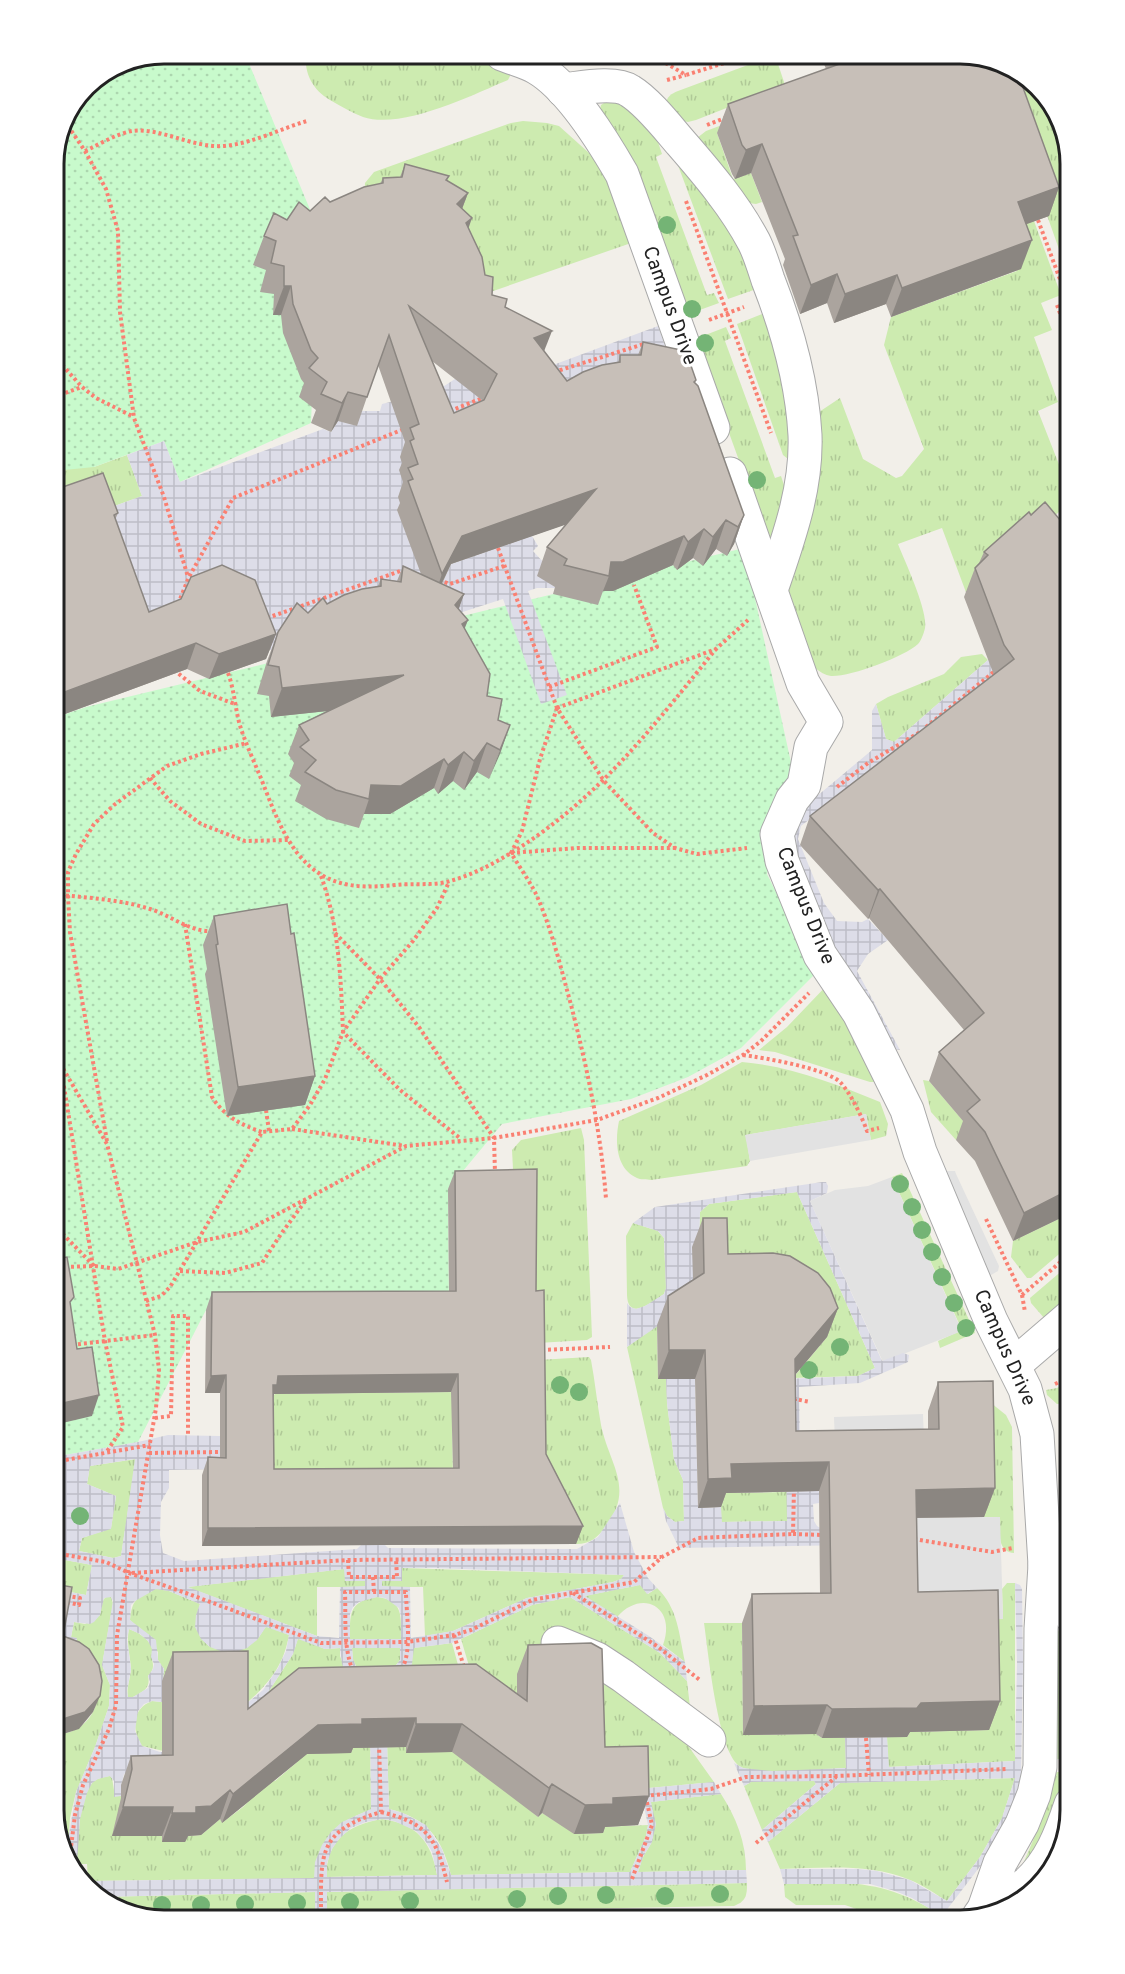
<svg xmlns="http://www.w3.org/2000/svg" width="1125" height="1974" viewBox="0 0 1125 1974" font-family="Overpass,sans-serif">
<style>
.grass{fill:url(#grass-tufts)}
.park{fill:url(#park-dots)}
.parking{fill:#e2e2e2}
.plaza{fill:url(#plaza-grid);fill-rule:evenodd}
.lines{fill:none;stroke-linecap:round;stroke-linejoin:round}
.minor-casing{stroke:#a9a9a9;stroke-width:35}
.path{stroke:#fa8072;stroke-width:4;stroke-dasharray:3 3;stroke-linecap:butt}
.minor{stroke:#fff;stroke-width:33}
.tree{fill:#74b475}
.wall{fill:#aba49e;fill-rule:evenodd}
.shaded-wall{fill:#8b8681}
.building{fill:#c7bfb8;stroke:#8b8681;stroke-width:1.5;fill-rule:evenodd}
.labels{text-anchor:middle;dominant-baseline:central;stroke-width:6;stroke-linejoin:round;paint-order:stroke}
.street-label{font-size:20px;fill:#222;stroke:#fff}
.rim{fill:none;stroke:#222;stroke-width:3}
</style>
<defs>
<pattern id="grass-tufts" width="24" height="20" patternUnits="userSpaceOnUse" patternTransform="scale(1.5)"><rect width="24" height="20" fill="#cdebb0"/><path d="M3 7l-1-3M5 7V3M7 7l1-3M15 17l-1-3M17 17v-4M19 17l1-3" fill="none" stroke="#b0c997"/></pattern>
<pattern id="park-dots" width="8" height="8" patternUnits="userSpaceOnUse" patternTransform="scale(1.5)"><rect width="8" height="8" fill="#c8facc"/><path d="M2 2h.1M6 6h.1" fill="none" stroke="#acd6af" stroke-width="1.8" stroke-linecap="round"/></pattern>
<pattern id="plaza-grid" width="8" height="8" patternUnits="userSpaceOnUse" patternTransform="scale(1.5)"><rect width="8" height="8" fill="#dddde8"/><path d="M0 4h8M4 0v8" fill="none" stroke="#bdbdc7"/></pattern>
</defs>
<rect width="100%" height="100%" fill="#f2efe9"/>
<g class="grass">
<path d="M306 54H465L491 62 509 71 510 76 508 80C472 95 402 130 363 117 352 113 341 106 330 100 313 90 304 74 306 54Z"/>
<path d="M674 54H727C707 62 693 67 674 54Z"/>
<path d="M775 55 785 85 696 120 688 122 674 119 666 104C667 96 671 94 678 91Z"/>
<polygon points="993,63 1022,73 1060,116 1071,164 1071,283"/>
<polygon points="607,101 623,104 654,130 662,154 656,157 707,295 714,293 719,303 686,315 599,114 601,105"/>
<polygon points="762,110 717,133 733,179 751,173 762,202 756,204 749,203 697,138 706,131"/>
<polygon points="523,121 547,123 559,126 588,152 601,167 634,242 473,298 364,196 365,183 374,172 511,123"/>
<polygon points="676,160 716,201 762,287 728,299"/>
<path d="M1034 221 1061 295 1041 303 1052 330 1034 337 1058 402 1038 411 1071 495V501L967 595 942 528 898 544C905 562 928 610 925 628 924 633 921 641 918 644 904 657 850 677 831 676 825 675 820 672 815 668L786 593 813 416 840 398 863 459 896 478 902 476 924 449 884 345 891 317 1017 271 1008 231Z"/>
<polygon points="770,311 793,403 788,459 783,455 737,324"/>
<polygon points="726,327 731,338 725,341 775,478 781,476 789,500 774,557 695,339"/>
<polygon points="127,455 142,496 98,512 54,512 54,456 94,467"/>
<polygon points="982,654 988,660 894,742 886,739 876,704 888,697 944,674 961,657"/>
<polygon points="830,982 876,1082 870,1082 775,1052 759,1050 787,1027"/>
<path d="M742 1062C790 1066 836 1084 880 1102L888 1124 886 1136 871 1140 866 1114 746 1135 750 1161 747 1166 651 1180C647 1179 640 1180 637 1178 615 1168 615 1140 619 1121L701 1085Z"/>
<polygon points="923,1080 929,1081 970,1129 956,1140 931,1112"/>
<polygon points="581,1128 584,1140 592,1337 587,1340 538,1343 514,1188 512,1150 521,1140"/>
<polygon points="902,1173 975,1333 940,1348 938,1341 962,1330 892,1177"/>
<polygon points="797,1192 875,1368 858,1376 793,1378 827,1337 699,1247 700,1212 709,1204"/>
<polygon points="1071,1213 1071,1244 1031,1278 1027,1278 1011,1257 1013,1241"/>
<path d="M633 1223 658 1231 664 1238 666 1288 664 1294C652 1302 628 1322 627 1295L626 1236Z"/>
<polygon points="1071,1263 1071,1296 1045,1319 1031,1303 1030,1298"/>
<polygon points="657,1325 658,1379 666,1379 667,1403 674,1459 683,1480 684,1521 675,1522 667,1516 663,1508 627,1347"/>
<path d="M589 1357 591 1360C595 1381 597 1403 601 1425 609 1464 635 1488 606 1526 598 1537 591 1544 576 1544L546 1486 538 1360Z"/>
<polygon points="1071,1380 1071,1403 1057,1404 1047,1395 1046,1390 1057,1388"/>
<polygon points="457,1392 452,1402 453,1486 272,1487 271,1398 275,1394"/>
<path d="M986 1399 1006 1415 1012 1427 1014 1553C996 1551 1000 1531 1000 1517H984L982 1410Z"/>
<polygon points="136,1459 121,1556 113,1558 79,1551 82,1538 111,1528 116,1496 87,1484 90,1466"/>
<polygon points="721,1484 732,1493 787,1492 787,1521 721,1522"/>
<polygon points="54,1558 92,1565 86,1595 54,1589"/>
<polygon points="402,1568 624,1575 621,1579 613,1582 527,1598 453,1631 425,1636 423,1587 382,1587 382,1581 402,1581"/>
<polygon points="344,1569 365,1581 365,1587 317,1587 317,1636 187,1587"/>
<polygon points="1007,1583 1015,1583 1015,1761 888,1767 887,1737 907,1737 910,1732 989,1730 988,1619 1003,1619 1002,1589"/>
<path d="M640 1585 648 1594 657 1588C678 1608 679 1634 685 1662L663 1645C677 1607 642 1588 617 1617L584 1596Z"/>
<path d="M156 1589 169 1591 200 1604C193 1622 195 1634 210 1647L257 1640 266 1626 289 1635C282 1675 258 1694 228 1719L162 1681 164 1669 158 1660V1652L130 1620C132 1599 137 1597 156 1589Z"/>
<path d="M107 1596 111 1597 113 1604 102 1665 110 1685 109 1706 95 1747 76 1792 70 1818 67 1860 54 1810V1735C74 1734 90 1724 96 1704L73 1659 77 1638 71 1637 74 1622 85 1624 100 1615 103 1600Z"/>
<path d="M377 1597C404 1600 401 1617 401 1639H350C350 1615 348 1601 377 1597Z"/>
<polygon points="570,1597 660,1653 687,1681 690,1707 674,1726 714,1782 638,1789 469,1666 461,1639 532,1605"/>
<path d="M704 1623H742L743 1735 816 1734 822 1738H845L846 1768C821 1769 762 1777 741 1767 718 1756 708 1650 704 1623Z"/>
<polygon points="1061,1628 1065,1629 1066,1757 1054,1760 1056,1634"/>
<path d="M129 1629C138 1633 148 1637 152 1648 154 1654 151 1651 152 1658 153 1666 155 1668 148 1676 151 1688 143 1692 133 1697H128C126 1687 131 1678 131 1668 130 1654 126 1643 129 1629Z"/>
<polygon points="298,1638 325,1649 340,1648 340,1656 347,1675 267,1694 293,1654"/>
<polygon points="452,1643 460,1672 392,1687 413,1648"/>
<polygon points="352,1648 400,1648 400,1660 390,1673 357,1669 353,1659"/>
<path d="M152 1701 162 1702V1743L168 1752 142 1746C132 1730 131 1709 152 1701Z"/>
<path d="M386 1707 452 1746 538 1817 542 1813 576 1834 602 1833V1827L648 1825 646 1836 630 1872 451 1875C442 1838 427 1818 389 1809Z"/>
<path d="M370 1711 371 1810C326 1825 329 1837 315 1878L88 1881 87 1864H77C77 1845 79 1797 92 1783 96 1778 104 1777 110 1776L112 1778 115 1796H121L122 1814 113 1836H162V1842L185 1836 201 1835 220 1819 223 1822 243 1807 271 1778 275 1781 296 1763 307 1749 352 1747Z"/>
<polygon points="1064,1771 1059,1800 1040,1847 1023,1864 1043,1817 1052,1773"/>
<path d="M1015 1778 1002 1818 980 1857 947 1901C935 1894 923 1885 910 1880 870 1863 823 1868 780 1869L768 1842 840 1783Z"/>
<polygon points="814,1781 816,1784 762,1830 744,1786 751,1782"/>
<path d="M721 1794C736 1817 746 1842 746 1870L638 1872 643 1857 652 1842 651 1802Z"/>
<path d="M382 1819C417 1824 431 1841 437 1875L326 1877C327 1840 347 1825 382 1819Z"/>
<path d="M747 1883C747 1896 746 1901 734 1906L327 1913V1892Z"/>
<path d="M841 1883C880 1884 910 1895 942 1916L939 1920H888L845 1905H796L785 1897 784 1884Z"/>
<polygon points="315,1892 315,1913 146,1916 103,1902 99,1897"/>
</g>
<g class="park">
<polygon points="164,54 245,54 319,231 311,423 180,482 164,441 94,467 54,471 54,157 86,86 122,62"/>
<polygon points="744,548 792,767 767,874 816,973 741,1048 688,1077 631,1099 502,1124 448,1189 449,1309 206,1310 138,1442 54,1457 54,718 86,707"/>
</g>
<g class="parking">
<polygon points="866,1114 871,1140 750,1161 745,1135"/>
<polygon points="942,1171 955,1171 956,1174 999,1266 998,1271 991,1275 989,1279"/>
<polygon points="892,1177 962,1331 883,1362 810,1201 835,1190 868,1186"/>
<polygon points="923,1414 924,1443 835,1445 834,1417"/>
<polygon points="1000,1517 1003,1619 908,1621 905,1518"/>
</g>
<g class="plaza">
<polygon points="658,326 666,349 581,381 510,387 553,365"/>
<polygon points="491,376 448,532 423,589 274,652 263,645 149,649 98,512 142,496 127,455 164,441 180,482 323,429 331,432 338,421 362,411 380,411 382,404 438,390 455,379"/>
<polygon points="532,536 538,546 533,551 546,565 557,588 537,588 528,591 567,695 541,704 503,599 447,617 437,594 451,564"/>
<polygon points="988,660 1008,665 801,826 798,839 824,903 837,921 862,922 868,919 888,940 868,954 857,971 900,1050 894,1049 832,943 787,829 792,817 872,750 872,711 876,704 886,739 894,742"/>
<polygon points="822,1182 826,1182 828,1186 827,1193 810,1201 882,1361 903,1353 909,1355 908,1362 860,1383 799,1387 800,1449 819,1485 819,1503 813,1504 814,1521 817,1526 829,1533 854,1545 679,1548 666,1521 663,1508 667,1516 675,1522 684,1521 683,1480 674,1459 667,1403 666,1379 695,1379 698,1508 721,1507 722,1522 787,1521 784,1379 858,1376 875,1368 797,1192 709,1204 700,1212 699,1247 693,1302 627,1347 627,1303 630,1307 636,1309 645,1306 664,1294 666,1288 664,1238 658,1231 633,1223 655,1207"/>
<path d="M168 1435 220 1436V1469L169 1470V1488L161 1502 160 1535 163 1553 184 1561 357 1549 362 1544H384L388 1548 577 1549 598 1537 620 1503 634 1552 648 1578 657 1588 647 1594 640 1585 585 1596 649 1636 685 1662 687 1681 660 1653 570 1597 532 1605 452 1643 414 1648 412 1664 386 1707 389 1809 403 1813 426 1825 442 1849 451 1875 630 1872 646 1836 648 1825 643 1802 638 1789 714 1782 721 1794 651 1802 656 1824 652 1842 643 1857 638 1872 746 1870 747 1883 327 1892V1913H315V1892L99 1897 67 1860V1846L76 1792 95 1747 109 1706 110 1685 102 1665 113 1601 111 1597 104 1598 100 1615 94 1622 90 1624 74 1622 71 1637 77 1638 73 1659 65 1656 54 1589 86 1595 92 1565 54 1558V1457L138 1442ZM135 1459 121 1556 113 1558 79 1551 82 1538 111 1529 116 1496 87 1484 90 1466ZM402 1568H435L624 1575 621 1579 613 1582 527 1598 453 1631 411 1638 410 1587 382 1586V1581H402ZM344 1569 345 1581H365V1586L340 1587 339 1638 317 1636 188 1587ZM156 1589 169 1591 200 1604 196 1615 195 1627 201 1639 210 1647 223 1652H236L247 1648 257 1640 266 1627 289 1635 286 1651 278 1668 263 1690 228 1719 233 1724 267 1694 293 1654 298 1639 325 1649 340 1648 342 1664 347 1675 370 1711 371 1809 342 1822 331 1832 322 1845 315 1862 314 1878 88 1881V1874H81L80 1864H77L80 1819 87 1793 92 1783 98 1779 110 1776 114 1781V1797L121 1796V1786L124 1774 174 1752H160L142 1746 135 1731 138 1711 144 1704 152 1701 162 1702 164 1669 158 1660 156 1640 130 1620 131 1605 135 1601ZM377 1597 385 1598 399 1608 401 1616V1639H350V1614L353 1607 359 1602ZM129 1629 140 1634 148 1641 152 1649 151 1657 154 1664 153 1669 148 1676 150 1682 148 1688 133 1697H128L127 1691 131 1669 127 1639ZM352 1648H400V1660L390 1673 357 1669 353 1659ZM382 1819 394 1821 416 1831 426 1842 432 1852 437 1875 327 1877V1863L332 1849 340 1838 351 1828 366 1822Z"/>
<polygon points="1015,1583 1020,1585 1022,1589 1023,1663 1021,1777 1008,1820 985,1860 942,1916 912,1898 895,1891 870,1884 784,1884 780,1869 858,1869 877,1871 910,1880 947,1901 980,1857 1002,1818 1015,1778 840,1783 768,1842 762,1830 816,1784 814,1781 751,1782 744,1786 734,1763 743,1768 772,1771 846,1768 845,1738 887,1737 889,1767 1015,1761 1017,1663"/>
</g>
<g class="lines">
<g class="minor-casing">
<g id="minor">
<path d="M502 54C514 59 527 62 537 68 571 88 603 141 622 174L713 428"/>
<path d="M563 90C581 88 615 81 630 91 648 102 668 128 681 143 708 174 735 206 754 242 760 254 764 268 768 280 788 331 802 381 805 435 807 489 788 540 771 590"/>
<polyline points="730,474 803,683 826,722 811,747 804,785 792,800 777,834 782,861 820,955 859,1013 907,1110 920,1152 991,1321 1025,1389 1037,1434 1045,1565 1041,1629 1040,1767 1034,1794 1022,1824 1000,1863 984,1909 979,1916"/>
<polyline points="1014,1365 1071,1316"/>
<polyline points="1045,1565 1065,1599 1071,1616"/>
<polyline points="558,1643 597,1659 623,1676 709,1740"/>
<path d="M984 1909C997 1901 1013 1894 1025 1885 1050 1864 1061 1834 1071 1804"/>
</g>
</g>
<g class="path">
<polyline points="650,54 686,75 753,54"/>
<polyline points="667,80 686,75"/>
<polyline points="707,125 725,118"/>
<polyline points="68,126 85,151 106,189 118,231 120,312 134,418 164,497 188,577"/>
<path d="M85 151C100 144 116 134 132 131 159 127 193 148 223 146 251 144 280 129 307 121"/>
<polyline points="686,201 771,433"/>
<polyline points="1038,220 1071,309"/>
<polyline points="1057,305 1069,338 1071,338"/>
<polyline points="709,320 744,307"/>
<polyline points="54,356 82,387 96,398 134,417"/>
<polyline points="554,372 644,344"/>
<polyline points="1071,388 1065,370 1071,368"/>
<polyline points="54,397 82,387"/>
<polyline points="450,411 485,397"/>
<polyline points="1071,467 1061,440 1071,421"/>
<polyline points="498,548 557,708 604,781 653,833 675,848 697,854 747,848"/>
<polyline points="439,580 450,584 504,566"/>
<polyline points="178,604 189,577 233,498 404,429"/>
<polyline points="267,618 406,569"/>
<polyline points="174,670 200,691 235,704"/>
<path d="M228 673C234 689 235 706 239 722 244 740 253 759 260 776 271 803 280 831 298 854 325 887 356 889 396 885 413 883 434 886 450 881 479 873 506 857 531 840 608 787 658 720 716 649"/>
<polyline points="549,687 657,647 634,585"/>
<path d="M557 708 540 759 522 831 511 853C519 866 528 879 535 892 551 926 560 965 570 1001 587 1067 601 1132 606 1199"/>
<polyline points="557,708 716,649 748,620"/>
<polyline points="926,727 995,671"/>
<polyline points="150,778 170,801 201,824 245,841 288,840"/>
<polyline points="837,787 868,763 920,732"/>
<polyline points="511,853 577,848 675,848"/>
<path d="M321 876C339 925 341 980 343 1032L400 1090 461 1139"/>
<path d="M54 894C86 898 119 899 150 909 170 915 190 932 211 931"/>
<polyline points="54,910 68,896"/>
<path d="M185 924 212 1097C224 1116 241 1125 262 1132"/>
<polyline points="335,933 380,979 419,1027 494,1138 495,1173"/>
<polyline points="54,1053 107,1144 155,1335 159,1370 156,1408 117,1635 116,1705 109,1729 83,1785 75,1815 71,1847 71,1865"/>
<path d="M743 1055C764 1058 827 1068 841 1083 851 1094 862 1117 867 1131L879 1128"/>
<polyline points="61,1068 105,1341 123,1427 106,1453"/>
<polyline points="266,1110 269,1131"/>
<polyline points="292,1129 405,1146"/>
<polyline points="107,1141 70,932 68,896 68,872 76,854 94,824 114,805 167,766 201,754 247,743"/>
<polyline points="986,1219 1022,1295 1071,1253"/>
<polyline points="54,1225 94,1266"/>
<polyline points="65,1267 95,1266 118,1269 197,1242 244,1232 406,1146 494,1138 597,1120 658,1098 707,1075 743,1055 761,1041 809,993"/>
<polyline points="180,1271 225,1273 262,1263 281,1234 306,1200"/>
<polyline points="1022,1295 1025,1312"/>
<polyline points="146,1301 161,1296 170,1287 262,1132 292,1129 310,1105 325,1079 343,1032 380,979 413,941 437,908 449,882"/>
<polyline points="72,1345 155,1335"/>
<polyline points="542,1350 610,1347"/>
<polyline points="1055,1384 1064,1380 1071,1375"/>
<polyline points="795,1401 795,1399 810,1402"/>
<polyline points="155,1418 171,1416 173,1316 188,1316 188,1435"/>
<polyline points="149,1453 220,1452"/>
<polyline points="54,1462 150,1445"/>
<polyline points="793,1534 823,1535"/>
<polyline points="914,1539 992,1552 1013,1548"/>
<polyline points="54,1553 106,1562 129,1573 186,1593 321,1643 407,1642 454,1635 471,1630 532,1600 634,1582 662,1557 698,1538 793,1534 794,1487"/>
<polyline points="348,1560 349,1577 397,1577 396,1559"/>
<polyline points="132,1573 348,1560 661,1557"/>
<polyline points="373,1577 374,1592"/>
<polyline points="573,1593 657,1646 701,1681"/>
<polyline points="67,1602 79,1605 80,1598 68,1596"/>
<polyline points="454,1635 464,1667"/>
<path d="M353 1671C343 1647 346 1619 345 1592H406C406 1612 413 1653 401 1670"/>
<polyline points="866,1738 869,1775"/>
<polyline points="645,1796 711,1789 746,1777 837,1776 1007,1769"/>
<path d="M381 1812C427 1823 436 1837 447 1882"/>
<polyline points="756,1843 836,1777"/>
<polyline points="632,1879 652,1825 646,1798"/>
<path d="M321 1913C321 1855 317 1831 381 1812L379 1743"/>
</g>
<use href="#minor" class="minor"/>
</g>
<g class="tree">
<circle cx="667" cy="225" r="9"/>
<circle cx="692" cy="309" r="9"/>
<circle cx="705" cy="343" r="9"/>
<circle cx="757" cy="480" r="9"/>
<circle cx="900" cy="1184" r="9"/>
<circle cx="912" cy="1207" r="9"/>
<circle cx="922" cy="1230" r="9"/>
<circle cx="932" cy="1252" r="9"/>
<circle cx="942" cy="1277" r="9"/>
<circle cx="954" cy="1303" r="9"/>
<circle cx="966" cy="1328" r="9"/>
<circle cx="840" cy="1347" r="9"/>
<circle cx="809" cy="1370" r="9"/>
<circle cx="560" cy="1385" r="9"/>
<circle cx="579" cy="1392" r="9"/>
<circle cx="80" cy="1516" r="9"/>
<circle cx="720" cy="1894" r="9"/>
<circle cx="606" cy="1895" r="9"/>
<circle cx="558" cy="1896" r="9"/>
<circle cx="665" cy="1896" r="9"/>
<circle cx="517" cy="1899" r="9"/>
<circle cx="410" cy="1901" r="9"/>
<circle cx="350" cy="1902" r="9"/>
<circle cx="297" cy="1903" r="9"/>
<circle cx="245" cy="1904" r="9"/>
<circle cx="162" cy="1905" r="9"/>
<circle cx="201" cy="1905" r="9"/>
</g>
<g class="wall">
<polygon points="824,54 968,54 1059,187 1049,216 1026,224 1021,269 891,317 886,304 834,323 827,303 800,314 783,265 785,259 751,173 735,179 732,174 717,133 728,104 826,69 822,59"/>
<path d="M405 164 449 176 447 181 468 193 462 209 492 295 505 307 544 352 567 381 618 363 620 355H638L643 342 686 358 696 380 695 383 744 515 734 544 727 556 716 549 703 566 693 558 677 570 673 565 613 591H603L598 605 553 594 555 587 537 576 547 547 566 524 451 564 442 584 464 594 458 609 468 620 464 628 487 696 498 720 510 725 489 779 477 772 464 790 453 781 438 794 434 788 390 814H364L359 828 326 819 295 801 301 785 289 776 294 763 288 754 299 725 327 711 271 717 269 696 257 694 267 661 278 632 308 613 327 604 378 586 381 579 397 581 403 566 421 574 397 510 400 503 398 497 403 482 399 470 402 463 400 457 405 442 378 365 357 426 338 421 331 432 311 423 316 410 299 397 304 383 301 379 283 333 281 315H273L274 294 260 292 266 270 253 265 264 236 287 220 330 202 380 184 383 178 400 177ZM432 361 483 401 454 413Z"/>
<polygon points="54,490 118,513 115,520 149,612 276,634 266,659 209,679 187,669 54,718"/>
<polygon points="1029,512 1071,1213 1013,1241 975,1161 956,1140 963,1121 929,1081 939,1052 964,1030 869,918 868,919 800,845 810,816 994,675 964,597 975,568 979,563 984,552"/>
<polygon points="214,916 291,934 315,1076 305,1105 227,1116 205,974 207,969 203,945"/>
<path d="M455 1171 536 1291 546 1454 583 1526 576 1544 202 1546V1475L208 1457 220 1458V1393H205L206 1310 212 1292 449 1291 448 1189ZM451 1392 453 1468 274 1469 273 1396 274 1394Z"/>
<polygon points="703,1218 728,1254 838,1308 827,1337 795,1375 796,1431 928,1429 928,1411 938,1382 995,1488 984,1517 916,1518 918,1592 1000,1701 989,1730 910,1732 907,1737 822,1738 816,1734 743,1735 742,1623 752,1594 820,1593 819,1491 726,1493 721,1507 698,1508 695,1379 658,1379 657,1325 668,1296 693,1280 692,1247"/>
<polygon points="528,1645 605,1747 649,1796 638,1825 605,1827 603,1833 574,1834 542,1813 538,1817 452,1752 406,1753 406,1747 353,1748 351,1753 307,1754 222,1823 220,1819 201,1835 188,1836 185,1842 162,1842 162,1836 112,1836 121,1798 121,1785 131,1756 162,1756 162,1681 173,1652 248,1709 517,1693 517,1674"/>
</g>
<g class="shaded-wall">
<polygon points="762,144 751,173 735,179 746,150"/>
<polygon points="1059,187 1049,216 1008,231 1018,202"/>
<polygon points="468,193 457,222 457,204"/>
<polygon points="472,218 462,247 466,223"/>
<polygon points="1032,240 1021,269 891,317 902,288"/>
<polygon points="837,274 827,303 800,314 811,285"/>
<polygon points="897,275 886,304 834,323 845,294"/>
<polygon points="284,286 291,286 281,315 273,315"/>
<polygon points="552,331 541,359 534,338"/>
<polygon points="348,392 338,421 331,432 342,403"/>
<polygon points="596,489 585,518 451,564 432,603 442,574 462,536"/>
<polygon points="744,515 734,544 727,556 738,527"/>
<polygon points="726,520 716,549 703,566 713,537"/>
<polygon points="704,529 693,558 677,570 688,542"/>
<polygon points="684,536 673,565 613,591 603,591 609,576 611,562"/>
<polygon points="464,594 454,623 455,605"/>
<polygon points="468,620 457,648 462,624"/>
<polygon points="276,634 266,659 209,679 219,654"/>
<polygon points="196,643 187,669 54,718 54,696"/>
<polygon points="404,675 394,704 271,717 282,688"/>
<polygon points="510,725 500,754 489,779 500,750"/>
<polygon points="487,743 477,772 464,790 474,761"/>
<polygon points="464,752 453,781 438,794 448,765"/>
<polygon points="444,759 434,788 390,814 364,814 369,799 371,785"/>
<polygon points="880,889 869,918 868,919 878,890"/>
<polygon points="315,1076 305,1105 227,1116 238,1087"/>
<polygon points="1071,1189 1071,1213 1013,1241 1024,1213"/>
<polygon points="838,1308 827,1337 784,1388 795,1359"/>
<polygon points="669,1350 705,1350 695,1379 658,1379"/>
<polygon points="458,1374 451,1392 274,1394 271,1403 273,1385 278,1376"/>
<polygon points="226,1375 220,1393 205,1393 211,1376"/>
<polygon points="99,1395 92,1416 54,1425 54,1405"/>
<polygon points="829,1462 819,1491 726,1493 721,1507 698,1508 708,1479 731,1464"/>
<polygon points="995,1488 984,1517 905,1518 916,1490"/>
<polygon points="583,1526 576,1544 202,1546 208,1528"/>
<polygon points="100,1696 93,1712 79,1729 60,1735 54,1735 54,1719"/>
<polygon points="1000,1701 989,1730 910,1732 907,1737 822,1738 832,1709 921,1703"/>
<polygon points="827,1705 816,1734 743,1735 754,1706"/>
<polygon points="416,1718 406,1747 353,1748 351,1753 307,1754 222,1823 233,1794 318,1725 362,1719"/>
<polygon points="416,1724 462,1724 452,1752 406,1753"/>
<polygon points="552,1784 542,1813 538,1817 549,1788"/>
<polygon points="230,1790 220,1819 201,1835 188,1836 185,1842 162,1842 172,1813 196,1807"/>
<polygon points="649,1796 638,1825 605,1827 603,1833 574,1834 585,1805 613,1798"/>
<polygon points="123,1807 173,1807 162,1836 112,1836"/>
</g>
<g class="building">
<polygon points="842,54 968,54 1017,71 1059,187 1018,202 1032,240 902,288 897,275 845,294 837,274 811,285 793,236 798,235 762,144 746,150 742,145 728,104 845,62"/>
<path d="M405 164 449 176 446 180 468 193 457 204 472 218 466 223 482 257 485 275 493 277 492 295 507 299 505 307 552 331 534 338 567 381 583 372 602 365 620 362V355H641L643 342 686 351V358L689 360 696 380 694 382 698 386 744 515 738 527 726 520 713 537 704 529 688 542 684 536 623 562H611L609 576 564 565 567 559 547 547 596 489 462 536 442 574 408 481 413 479 408 468 418 464 410 441 414 439 410 428 419 424 389 335 367 397 348 392 342 403 321 394 327 382 309 368 318 358 311 350 293 304 291 286H284V266L271 263 276 241 264 236 274 213 287 220 299 202 310 211 325 197 330 202 364 187 383 183V178L402 177ZM409 306 497 374 484 400 454 413Z"/>
<polygon points="103,473 118,513 114,515 149,612 181,599 191,577 222,565 255,580 276,634 219,654 196,643 54,696 54,490"/>
<polygon points="1045,502 1071,533 1071,1189 1024,1213 985,1132 967,1111 980,1100 939,1052 984,1013 880,889 878,890 810,816 1014,659 1004,645 975,568 988,555 984,552 1029,512 1031,515"/>
<polygon points="403,566 464,594 455,605 468,620 462,624 490,674 487,696 502,699 498,720 510,725 500,750 487,743 474,761 464,752 448,765 444,759 401,786 371,785 369,799 336,790 305,772 316,760 300,747 309,740 299,725 404,675 282,688 279,667 268,665 278,632 297,603 308,613 323,598 327,604 344,595 362,589 381,586 381,579 401,582"/>
<polygon points="287,904 291,934 294,933 315,1076 238,1087 216,945 218,944 214,916"/>
<path d="M537 1169 536 1291 544 1290 546 1454 583 1526 208 1528V1457L226 1458V1375L211 1376 212 1292 456 1291 455 1171ZM458 1374 459 1468 274 1469 273 1385H277L278 1376Z"/>
<polygon points="703,1218 727,1218 728,1254 773,1253 790,1256 818,1273 830,1288 838,1308 795,1359 796,1431 939,1429 938,1382 993,1381 995,1488 916,1490 918,1592 998,1590 1000,1701 921,1703 917,1708 832,1709 827,1705 754,1706 752,1594 831,1593 829,1462 731,1464 732,1478 708,1479 705,1350 669,1350 668,1296 704,1273"/>
<polygon points="67,1257 74,1297 70,1302 77,1349 92,1347 99,1395 54,1405 54,1259"/>
<polygon points="54,1584 72,1587 63,1636 79,1642 89,1649 99,1665 102,1681 100,1696 85,1712 66,1718 54,1719"/>
<polygon points="591,1643 602,1649 605,1747 648,1746 649,1796 613,1798 613,1804 585,1805 552,1784 549,1788 462,1724 416,1724 416,1718 362,1719 362,1724 318,1725 233,1794 230,1790 211,1806 196,1807 196,1813 172,1813 173,1807 123,1807 132,1769 131,1756 173,1755 173,1652 248,1651 248,1709 299,1668 476,1664 527,1701 528,1645"/>
</g>
<g class="labels">
<g class="street-label">
<text transform="translate(669 306) rotate(70)">Campus Drive</text>
<text transform="translate(805 906) rotate(68)">Campus Drive</text>
<text transform="translate(1004 1348) rotate(66)">Campus Drive</text>
</g>
</g>
<path d="M0 0H1125V1974H0ZM164 64H960A100 100 0 0 1 1060 164V1810A100 100 0 0 1 960 1910H164A100 100 0 0 1 64 1810V164A100 100 0 0 1 164 64Z" fill="#fff" fill-rule="evenodd"/>
<path class="rim" d="M164 64H960A100 100 0 0 1 1060 164V1810A100 100 0 0 1 960 1910H164A100 100 0 0 1 64 1810V164A100 100 0 0 1 164 64Z"/>
</svg>
